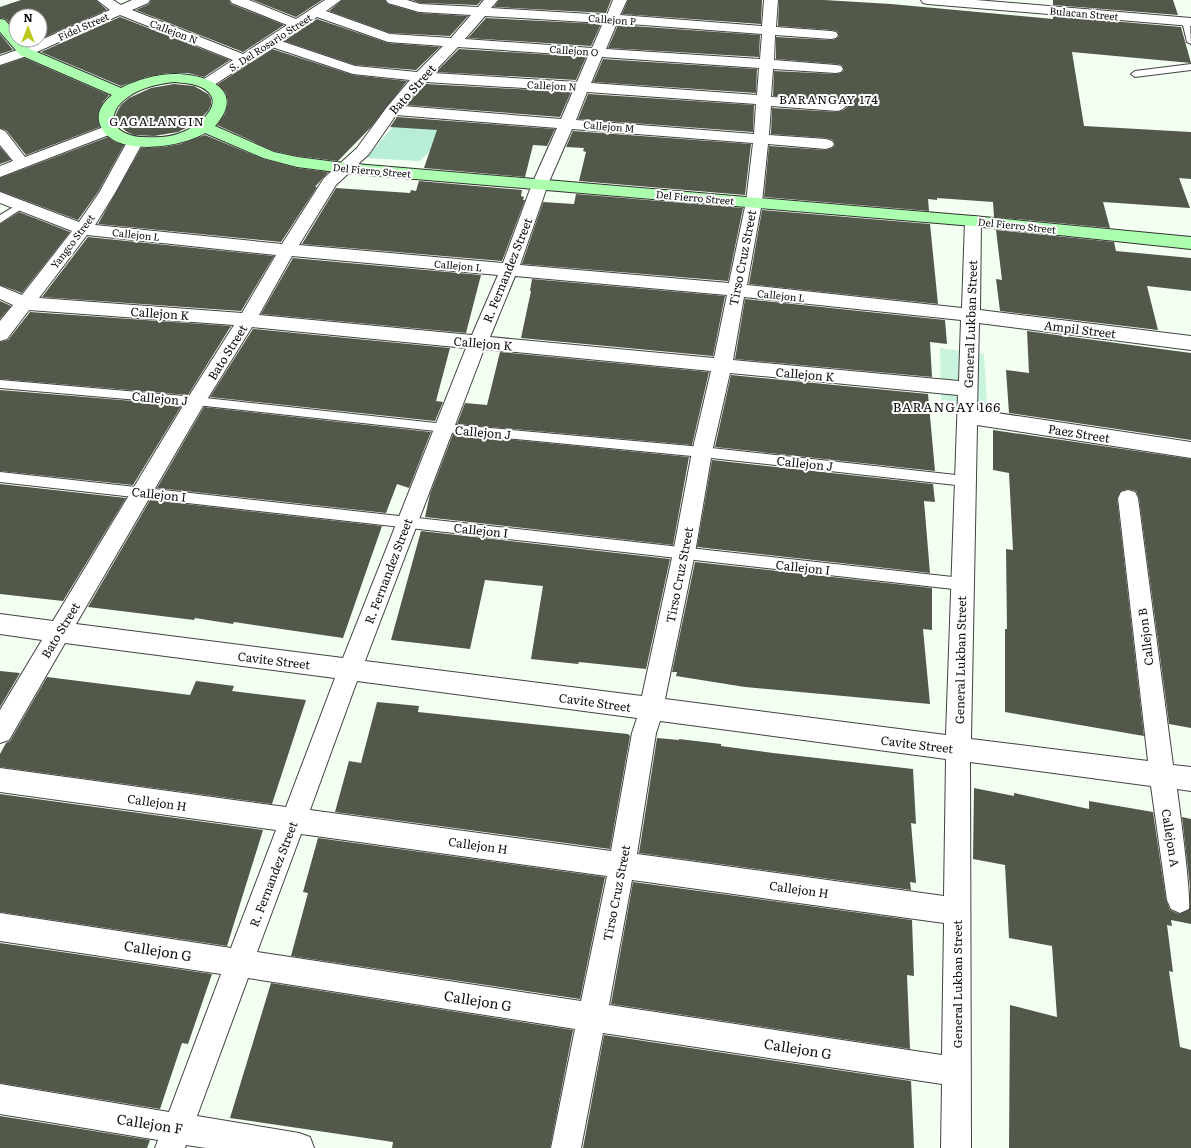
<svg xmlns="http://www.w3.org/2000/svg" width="1191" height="1148" viewBox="0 0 1191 1148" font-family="Literata,serif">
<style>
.green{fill:#b8edd8}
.pitch{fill:#caf3de}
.building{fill:#52594b}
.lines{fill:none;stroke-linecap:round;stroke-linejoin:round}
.lane-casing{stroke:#424242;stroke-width:2}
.street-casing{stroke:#424242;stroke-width:2}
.secondary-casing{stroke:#313131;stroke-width:2}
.lane{fill:#fff;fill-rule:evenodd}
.street{fill:#fff;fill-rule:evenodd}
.secondary{fill:#acffae;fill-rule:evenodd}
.labels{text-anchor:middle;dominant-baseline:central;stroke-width:4;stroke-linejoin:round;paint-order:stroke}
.far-street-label{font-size:10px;fill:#0f0f0f;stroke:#fff}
.street-label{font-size:12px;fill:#0f0f0f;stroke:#fff}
.far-quarter-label{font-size:12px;letter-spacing:1px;fill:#0f0f0f;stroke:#fff}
.neighbourhood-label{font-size:13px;letter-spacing:1px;fill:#0f0f0f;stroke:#fff}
.near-street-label{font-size:14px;fill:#0f0f0f;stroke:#fff}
</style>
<rect width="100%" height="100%" fill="#f2fff1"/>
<polygon class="green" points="402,117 413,122 458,122 420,161 366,158"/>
<polygon class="pitch" points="940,348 984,354 987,406 941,400"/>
<g class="building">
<polygon points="21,0 96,0 107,10 40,39 40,16 16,16 16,31 6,19 0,18 0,7"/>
<polygon points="151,0 229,0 231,4 284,25 243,52 136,10 149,4"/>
<polygon points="253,0 322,0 296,17"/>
<polygon points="342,0 385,0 388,4 419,13 468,16 450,36 390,33 329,11"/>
<polygon points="412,0 482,0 477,5 420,3"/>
<polygon points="499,0 611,0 606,13 494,7"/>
<polygon points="628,0 762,0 761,24 622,14"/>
<polygon points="779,0 824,0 891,4 1053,19 1053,16 1181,27 1191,63 1072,52 1084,126 1191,132 1191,179 1179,178 1190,208 1103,202 1110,228 994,217 993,202 937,198 937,200 928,199 929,211 764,197 769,146 826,150 832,148 835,145 833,140 826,138 771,134 772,108 838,112 844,110 848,106 844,102 838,100 773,96 774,71 836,74 841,73 844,70 842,65 836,64 776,59 776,37 831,40 836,39 839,36 837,31 831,30 778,26"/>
<polygon points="1053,0 1173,0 1178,15 1053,5"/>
<polygon points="120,17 230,60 204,77 188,73 168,73 146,77 121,86 41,52"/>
<polygon points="486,18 601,24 591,46 468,38"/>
<polygon points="317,19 388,43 440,47 416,70 355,65 284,41"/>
<polygon points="618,25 760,35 759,57 608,48"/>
<polygon points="0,34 13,50 0,54"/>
<polygon points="272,49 353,75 407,81 372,126 338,161 297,156 274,151 217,125 225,114 228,102 226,93 218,84"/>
<polygon points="459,49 586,57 576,80 436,72"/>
<polygon points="24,58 109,95 103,102 98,113 98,121 100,127 26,155 6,130 0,128 0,66"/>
<polygon points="603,59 757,69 756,93 593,82"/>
<polygon points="174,84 194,86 208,94 211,99 211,105 208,111 196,123 178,132 154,136 134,135 127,132 117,123 115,118 117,112 121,105 129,98 151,88"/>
<polygon points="426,84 571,92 560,117 406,105"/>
<polygon points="588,94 754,105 753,132 578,119"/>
<polygon points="397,117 555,129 547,146 533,145 525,177 424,168 437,130 390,127"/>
<polygon points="573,131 751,144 745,195 579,181 586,152 583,151 584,148 566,147"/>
<polygon points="205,135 263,159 297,168 328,172 315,187 317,187 281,242 98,224 141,148 163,147 180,144"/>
<polygon points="108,137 115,142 124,145 98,192 78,220 0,191 0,178"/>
<polygon points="0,147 11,160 0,164"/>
<polygon points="419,181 522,190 521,196 524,197 523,200 525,200 502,261 302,244 336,188 410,193 411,190 416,191"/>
<polygon points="576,194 743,208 728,281 522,264 543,202 574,204"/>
<polygon points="762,210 930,224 938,304 749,284"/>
<polygon points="19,212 70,232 22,293 0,285 0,224"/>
<polygon points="996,230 1114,242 1116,251 1191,258 1191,291 1147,286 1158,330 1000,311 996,279 1002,280"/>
<polygon points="88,237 274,256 241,311 42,297"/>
<polygon points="293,258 481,275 466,333 261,314"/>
<polygon points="532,279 725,296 713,356 521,338 531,291 530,291"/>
<polygon points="745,299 945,320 947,344 930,342 932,377 735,359"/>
<polygon points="0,301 11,306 0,319"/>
<polygon points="30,312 231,326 188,395 0,379 0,342 8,340"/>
<polygon points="253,329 450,348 436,401 443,402 435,421 210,397"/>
<polygon points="1027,331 1191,353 1191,440 1009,413 1006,370 1029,373"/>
<polygon points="500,352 709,372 692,445 457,424 465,403 487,405"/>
<polygon points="731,375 928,394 935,471 715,447"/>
<polygon points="0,390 182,405 133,485 0,471"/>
<polygon points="204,407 431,432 409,488 397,484 386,513 157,488"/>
<polygon points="993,430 1191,459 1191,728 1169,724 1139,498 1136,491 1128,489 1121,491 1117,498 1144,736 1005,712 1005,629 1007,629 1006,549 1013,550 1009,473 993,470"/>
<polygon points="453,434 689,457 673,545 425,517 430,494"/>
<polygon points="712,460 933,484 935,502 924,501 930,573 697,547"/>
<polygon points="0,484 126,498 63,601 0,594"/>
<polygon points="150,500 382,526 343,638 234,622 233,624 195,618 194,620 88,607"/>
<polygon points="421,531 670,559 646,669 579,662 578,664 531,659 543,586 485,580 470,649 391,640"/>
<polygon points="695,562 932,588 932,630 923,629 930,704 745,687 676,676 677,672 672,672"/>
<polygon points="0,671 20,673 0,707"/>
<polygon points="47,677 190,695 196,681 234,686 232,691 306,700 272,804 0,767 0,754 6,743 10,741"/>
<polygon points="377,702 419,706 418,712 628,734 630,736 610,849 335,812 349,761 361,763"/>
<polygon points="657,738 679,740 679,739 721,744 721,746 773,753 913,769 916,824 911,823 916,883 910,882 911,890 639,853"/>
<polygon points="974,788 1014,796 1014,793 1089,809 1089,801 1153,812 1166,900 1170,910 1179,914 1190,909 1190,886 1182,817 1191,819 1191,924 1171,920 1172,926 1167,925 1173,972 1169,971 1180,1047 1191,1050 1191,1148 1009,1148 1010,1005 1057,1017 1052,946 1009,938 1005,865 973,859"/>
<polygon points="0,794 263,830 227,946 0,912"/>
<polygon points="318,838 605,877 580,999 291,956 308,893 303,892"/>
<polygon points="633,882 912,920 914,976 907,975 910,1049 611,1004"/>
<polygon points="0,943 212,974 188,1044 182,1043 160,1109 0,1083"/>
<polygon points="271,983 573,1030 550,1148 392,1148 393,1142 230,1118"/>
<polygon points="604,1035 911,1081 914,1148 583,1148"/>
<polygon points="0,1116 150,1140 147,1148 0,1148"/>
</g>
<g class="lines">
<g class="lane-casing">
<g id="lane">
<polygon points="1183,19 1189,19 1190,21 1191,44 1187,42 1182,21"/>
<polygon points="1191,64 1191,70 1135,77 1131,74 1135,71"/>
<polygon points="20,203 23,204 25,206 23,208 0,223 0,215"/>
<polygon points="0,380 196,397 445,424 702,447 965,476 969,478 971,481 969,484 965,486 702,457 445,432 196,405 0,388"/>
<polygon points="0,472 962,578 967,580 969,584 967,588 962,590 0,482"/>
</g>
</g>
<g class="street-casing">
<g id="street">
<path d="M97 0H113L121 5 132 0H150L148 3 132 10 243 54 287 25 232 3 230 0H249L296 19 325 0H341L326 11 390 34 451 38 471 15 419 12 388 3 386 0H407L420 4 478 7 484 0H498L491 8 607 15 613 0H627L620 15 762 26 764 0H778L776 27 831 31 836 32 838 35 836 38 831 39 775 35 774 60 836 65 841 66 843 69 841 72 836 73 773 69 771 97 838 101 843 103 846 106 843 109 838 111 771 106 769 135 826 139 832 141 834 144 832 147 826 149 768 144 762 202 747 285 962 308 965 221 967 217 973 216 979 217 981 221 980 310 1191 336V350L979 323 977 410 1191 442V458L977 425 971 739 1148 761 1118 498 1121 492 1128 490 1135 492 1138 498 1173 765 1191 767V791L1177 789C1180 812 1191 892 1189 909L1180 913 1171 909 1167 900 1151 786 970 762 971 1148H941L942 1084 603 1033 581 1148H551L575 1029 248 978 197 1116 299 1133 310 1137 314 1148H206L186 1145 185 1148H155L158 1140 0 1114V1084L169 1112 221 974 0 941V913L231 948 276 830 0 792V768L286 807 335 678 65 643 9 740 0 743V710L42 640 0 634V614L53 621 189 396 234 325 29 310 7 339 0 341V321L13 305 0 299V286L22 295 72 231 0 203V192L79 222 99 193 127 142 129 139 135 137 141 139 143 142 115 193 95 225 282 244 324 178 357 148 387 107 410 80 353 74 272 47 211 87 206 88 201 87 199 84 201 81 233 60 120 15 30 55 0 65V56L20 49 110 10ZM485 16 603 23 592 48 465 39ZM317 17 388 42 443 46 417 72 355 66 281 41ZM617 23 762 34 760 59 606 49ZM458 47 588 56 577 82 433 73ZM602 57 759 68 757 95 591 83ZM425 82 573 91 561 119 403 106ZM587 92 756 104 754 134 576 120ZM396 115 557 128 532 184 503 263 299 245 336 185 369 154ZM572 129 753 143 746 202 729 283 520 265 548 184ZM87 235 276 255 242 313 39 298ZM292 256 498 275 472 335 259 315ZM515 276 727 295 714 358 490 337ZM744 297 961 320 959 381 733 360ZM252 327 466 348 343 658 76 624 203 406ZM484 349 711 371 692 452 673 553 642 696 365 661ZM730 373 958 395 946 735 665 699 695 553 712 452ZM357 681 637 718 632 733 611 851 310 810ZM660 721 946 759 944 896 637 854 656 733ZM301 834 607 876 581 1001 257 952ZM632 880 944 923 942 1055 609 1005Z"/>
<polygon points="921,0 976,0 1191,18 1191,26 928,4 923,3"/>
<polygon points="109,125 114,127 117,130 114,133 0,177 0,166 13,161 0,145 0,129 5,131 25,157"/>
</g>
</g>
<g class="secondary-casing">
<path id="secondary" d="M0 19 5 20 16 33V40H22L30 49 121 88C136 80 157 74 175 74 207 74 247 90 215 126L274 152 297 157 344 163 973 216 1191 237V249L973 226 344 173 297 167 263 158 205 133C181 148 107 159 99 121 97 111 104 101 112 95L20 55 0 32ZM174 82C183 83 193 83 201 87 229 101 200 125 183 132 171 137 157 138 144 137 116 137 101 116 128 97 142 87 158 84 174 82Z"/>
</g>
<use href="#lane" class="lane"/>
<use href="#street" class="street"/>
<use href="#secondary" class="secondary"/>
</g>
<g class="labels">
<g class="far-street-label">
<text transform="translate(1084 13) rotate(5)">Bulacan Street</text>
<text transform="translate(612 19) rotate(4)">Callejon P</text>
<text transform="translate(83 26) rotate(-24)">Fidel Street</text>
<text transform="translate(174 31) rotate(21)">Callejon N</text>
<text transform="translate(270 42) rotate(-33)">S. Del Rosario Street</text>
<text transform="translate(574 50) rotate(4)">Callejon O</text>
<text transform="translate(552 85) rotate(3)">Callejon N</text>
<text transform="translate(609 126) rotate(5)">Callejon M</text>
<text transform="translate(372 170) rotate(5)">Del Fierro Street</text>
<text transform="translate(695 197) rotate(5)">Del Fierro Street</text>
<text transform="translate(1017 225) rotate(6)">Del Fierro Street</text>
<text transform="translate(136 234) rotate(6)">Callejon L</text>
<text transform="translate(72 241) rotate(-53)">Yangco Street</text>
<text transform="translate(458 265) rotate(5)">Callejon L</text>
<text transform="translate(781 295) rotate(6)">Callejon L</text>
</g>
<g class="street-label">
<text transform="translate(412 89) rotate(-48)">Bato Street</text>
<text transform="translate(742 258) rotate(-79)">Tirso Cruz Street</text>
<text transform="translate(507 270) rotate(-68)">R. Fernandez Street</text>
<text transform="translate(160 313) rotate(4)">Callejon K</text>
<text transform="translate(970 324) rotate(-88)">General Lukban Street</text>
<text transform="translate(1080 329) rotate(7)">Ampil Street</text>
<text transform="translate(483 343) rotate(5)">Callejon K</text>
<text transform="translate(227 352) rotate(-58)">Bato Street</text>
<text transform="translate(805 374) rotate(5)">Callejon K</text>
<text transform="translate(160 398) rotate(5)">Callejon J</text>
<text transform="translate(483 432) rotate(5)">Callejon J</text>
<text transform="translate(1079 433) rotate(9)">Paez Street</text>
<text transform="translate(805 463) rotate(6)">Callejon J</text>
<text transform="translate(159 494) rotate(6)">Callejon I</text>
<text transform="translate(481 530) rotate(6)">Callejon I</text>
<text transform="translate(803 567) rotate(6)">Callejon I</text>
<text transform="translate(388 571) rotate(-69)">R. Fernandez Street</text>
<text transform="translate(679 575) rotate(-79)">Tirso Cruz Street</text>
<text transform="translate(60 630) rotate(-59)">Bato Street</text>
<text transform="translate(1145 637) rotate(-97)">Callejon B</text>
<text transform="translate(274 660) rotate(7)">Cavite Street</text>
<text transform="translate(960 660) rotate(-89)">General Lukban Street</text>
<text transform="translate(595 702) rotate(8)">Cavite Street</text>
<text transform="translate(917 744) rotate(7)">Cavite Street</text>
<text transform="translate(157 802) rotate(8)">Callejon H</text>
<text transform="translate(1171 838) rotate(81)">Callejon A</text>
<text transform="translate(478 845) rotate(8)">Callejon H</text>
<text transform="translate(273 874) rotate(-69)">R. Fernandez Street</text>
<text transform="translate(799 889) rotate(8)">Callejon H</text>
<text transform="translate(616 893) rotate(-79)">Tirso Cruz Street</text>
<text transform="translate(957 984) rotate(-90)">General Lukban Street</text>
</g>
<g class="far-quarter-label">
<text x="829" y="99">BARANGAY 174</text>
<text x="157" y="121">GAGALANGIN</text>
</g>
<g class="neighbourhood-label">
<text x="947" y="406">BARANGAY 166</text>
</g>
<g class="near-street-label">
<text transform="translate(158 950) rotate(9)">Callejon G</text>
<text transform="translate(478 1000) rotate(9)">Callejon G</text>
<text transform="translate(798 1048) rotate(9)">Callejon G</text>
<text transform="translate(150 1123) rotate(9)">Callejon F</text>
</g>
</g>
<g transform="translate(28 28)"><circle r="19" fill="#ffffff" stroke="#9f9f9f"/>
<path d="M0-3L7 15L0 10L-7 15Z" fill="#bbc91d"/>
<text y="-6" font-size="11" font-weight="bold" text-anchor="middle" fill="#0f0f0f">N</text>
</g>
</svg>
